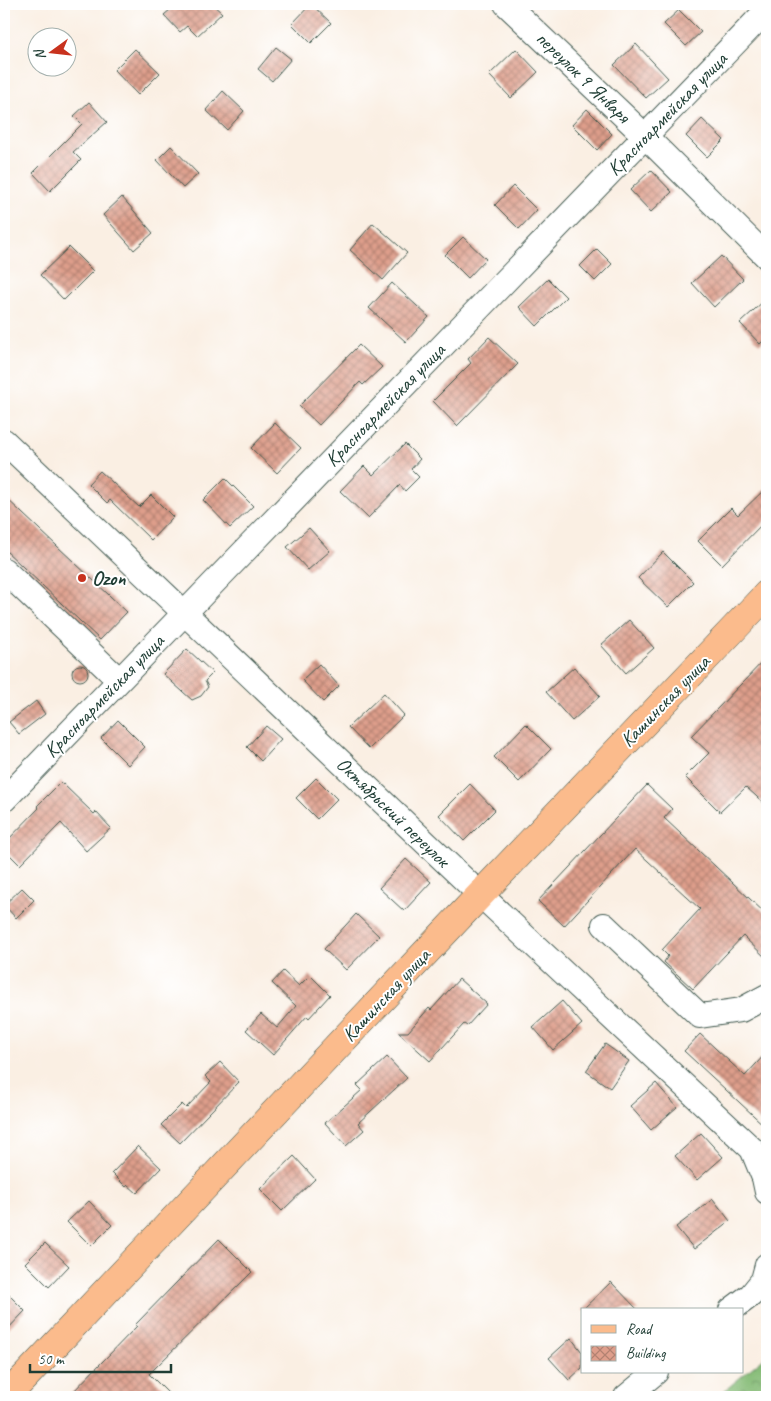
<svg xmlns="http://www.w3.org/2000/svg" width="771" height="1401" viewBox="0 0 771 1401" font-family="Caveat,sans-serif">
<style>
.forest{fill:url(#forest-crowns);stroke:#527c56}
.building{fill:url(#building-cross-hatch)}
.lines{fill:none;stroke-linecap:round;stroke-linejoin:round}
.minor-casing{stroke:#40584e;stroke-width:26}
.major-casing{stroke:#40584e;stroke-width:29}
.minor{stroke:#fff;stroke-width:24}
.major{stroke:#fbbb8c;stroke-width:28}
.poi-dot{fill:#c8321e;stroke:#fff;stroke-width:2}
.labels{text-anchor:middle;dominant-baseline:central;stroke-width:4;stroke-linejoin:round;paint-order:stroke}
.street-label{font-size:20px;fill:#1f3d34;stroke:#fff}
.poi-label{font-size:20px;font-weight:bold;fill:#1f3d34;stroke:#fff;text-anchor:start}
</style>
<defs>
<pattern id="forest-crowns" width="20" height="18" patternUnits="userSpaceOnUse" patternTransform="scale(1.25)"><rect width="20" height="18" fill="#86bc77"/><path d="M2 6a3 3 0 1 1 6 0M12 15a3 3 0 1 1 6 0" fill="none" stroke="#6d9a62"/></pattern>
<pattern id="building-cross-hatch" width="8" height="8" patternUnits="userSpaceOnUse" patternTransform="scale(1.25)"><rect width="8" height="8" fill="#de9e8b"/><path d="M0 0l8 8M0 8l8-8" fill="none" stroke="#b38272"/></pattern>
</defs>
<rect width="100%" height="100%" fill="#fff"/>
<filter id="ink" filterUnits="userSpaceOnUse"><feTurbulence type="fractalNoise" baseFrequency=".02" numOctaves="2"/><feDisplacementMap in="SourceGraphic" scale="10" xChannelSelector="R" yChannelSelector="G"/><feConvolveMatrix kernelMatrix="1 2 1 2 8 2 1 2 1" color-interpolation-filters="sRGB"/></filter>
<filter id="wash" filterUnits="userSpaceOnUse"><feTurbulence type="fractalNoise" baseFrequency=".0096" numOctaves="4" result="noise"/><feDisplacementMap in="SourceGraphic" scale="20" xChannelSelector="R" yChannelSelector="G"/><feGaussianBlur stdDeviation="1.12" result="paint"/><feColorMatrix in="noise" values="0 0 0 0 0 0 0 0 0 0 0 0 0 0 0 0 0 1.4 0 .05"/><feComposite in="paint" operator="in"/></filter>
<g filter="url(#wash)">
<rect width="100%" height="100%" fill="#faefe3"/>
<polygon class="forest" points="767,1355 767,1397 717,1397"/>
<g id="blocks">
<g class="building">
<polygon points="177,4 212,4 222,13 197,36 187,26 180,32 164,15"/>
<polygon points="311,4 331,23 311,43 292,24"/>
<polygon points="679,10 701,32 686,46 664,24"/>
<polygon points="636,44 668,78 646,98 614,65"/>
<polygon points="276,47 291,59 272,81 258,69"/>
<polygon points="135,49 160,73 138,95 114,70"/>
<polygon points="516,49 538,72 511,98 489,75"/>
<polygon points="223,91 244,111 227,130 206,110"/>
<polygon points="89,102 107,122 73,152 81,160 50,191 33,173 82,124 74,116"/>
<polygon points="587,109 612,134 597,150 572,125"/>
<polygon points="702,119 724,140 707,157 686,136"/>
<polygon points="171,146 198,174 183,188 157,160"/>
<polygon points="651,170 672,192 651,212 630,190"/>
<polygon points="513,186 537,210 519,229 495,205"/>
<polygon points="122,197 153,233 134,250 103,215"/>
<polygon points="373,223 407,253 383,280 350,250"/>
<polygon points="463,237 486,259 468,278 445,255"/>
<polygon points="69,247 93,271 64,300 40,275"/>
<polygon points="597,249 612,264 595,281 580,266"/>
<polygon points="721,256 743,279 714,307 692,283"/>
<polygon points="548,279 566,297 537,326 519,307"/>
<polygon points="392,283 429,317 406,342 369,308"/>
<polygon points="767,298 767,337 760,344 740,323"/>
<polygon points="489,337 518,364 457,426 433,401 471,363 468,359"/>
<polygon points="359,345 382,367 363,385 360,382 319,425 299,406"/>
<polygon points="275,423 301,448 277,473 251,448"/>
<polygon points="405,444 420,459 411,469 419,477 405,491 400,485 368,518 340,491 364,466 373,475"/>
<polygon points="100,471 139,507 151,495 173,517 151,540 110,500 107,503 88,484"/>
<polygon points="225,478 253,506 230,528 203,500"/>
<polygon points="767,487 767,519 722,565 698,541 731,508 738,515"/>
<polygon points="4,496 127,612 100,640 4,549"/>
<polygon points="309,528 330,551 308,570 287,547"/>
<polygon points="663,552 693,582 668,607 638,578"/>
<polygon points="629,620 654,648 626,673 601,645"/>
<polygon points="187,649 213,673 205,681 208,687 201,696 192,700 163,674"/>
<polygon points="767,657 767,806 746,787 720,812 685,777 709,753 691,736"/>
<polygon points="319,664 339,686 323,702 302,680"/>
<circle cx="80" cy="673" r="8"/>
<polygon points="574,667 600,696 572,721 546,692"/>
<polygon points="384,693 404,715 369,749 348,727"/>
<polygon points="36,701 45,714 19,734 9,722"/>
<polygon points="118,720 145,747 128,765 101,738"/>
<polygon points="526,724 551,749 519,782 494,757"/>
<polygon points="266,726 281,739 261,761 247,747"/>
<polygon points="316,778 337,799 317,819 296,798"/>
<polygon points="61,782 94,814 96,812 111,828 86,851 61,823 20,865 4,849 4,844 39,808 37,806"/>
<polygon points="470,784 495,810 464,841 439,815"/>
<polygon points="647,785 672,809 664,818 767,915 767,959 743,936 693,989 664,962 668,956 662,950 700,909 635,849 564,926 538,901"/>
<polygon points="406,859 431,882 404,911 379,888"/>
<polygon points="22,888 34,900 16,918 4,905"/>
<polygon points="356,914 379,936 346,970 324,949"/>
<polygon points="283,971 299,986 310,975 330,995 309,1018 307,1016 273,1055 246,1030 261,1014 277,1028 296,1006 272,983"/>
<polygon points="459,979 487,1004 467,1026 464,1024 430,1061 398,1032 408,1032 429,1008 431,1010"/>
<polygon points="562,1001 582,1024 553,1050 533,1027"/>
<polygon points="700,1034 745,1076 767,1052 767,1128 684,1051"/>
<polygon points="605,1044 629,1061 610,1088 586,1071"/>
<polygon points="387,1057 407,1078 358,1123 364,1130 346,1146 325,1123 362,1090 357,1085"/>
<polygon points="220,1062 239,1082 180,1143 161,1125 182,1104 186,1108 211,1082 205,1076"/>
<polygon points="656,1083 677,1107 651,1130 630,1106"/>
<polygon points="701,1133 723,1157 697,1180 675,1156"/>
<polygon points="138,1146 161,1168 137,1193 128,1185 126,1187 112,1173"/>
<polygon points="294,1156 315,1179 282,1211 260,1189"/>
<polygon points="713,1199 730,1221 694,1249 676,1227"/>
<polygon points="89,1201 112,1225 91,1246 67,1222"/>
<polygon points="219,1239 252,1272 149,1374 172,1397 68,1397 137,1326 135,1325"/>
<polygon points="45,1243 69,1266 49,1287 25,1263"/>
<polygon points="611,1282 638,1310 582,1310"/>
<polygon points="4,1290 25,1311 4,1333"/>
<polygon points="571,1338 582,1352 582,1368 569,1380 549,1358"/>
</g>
</g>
</g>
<g filter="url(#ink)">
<use href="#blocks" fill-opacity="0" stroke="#40584e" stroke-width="1"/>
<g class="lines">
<g class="minor-casing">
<g id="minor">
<polyline points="506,4 645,136 767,257"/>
<polyline points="4,441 470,885 752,1149 764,1178 767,1192"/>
<polyline points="4,570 119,680"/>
<polyline points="4,800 767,10"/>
<polyline points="604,925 700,1016 741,1010 767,996"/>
<polyline points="731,1310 751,1295 763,1280 767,1265"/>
<polyline points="626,1397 656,1372"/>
</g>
</g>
<g class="major-casing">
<polyline id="major" points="6,1397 480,895 767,594"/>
</g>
<use href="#minor" class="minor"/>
<use href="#major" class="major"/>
</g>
</g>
<circle class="poi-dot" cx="82" cy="578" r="5"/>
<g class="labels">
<g class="street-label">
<text transform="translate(583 77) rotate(44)">переулок 9 Января</text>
<text transform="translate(667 114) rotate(-46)">Красноармейская улица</text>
<text transform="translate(385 405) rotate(-46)">Красноармейская улица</text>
<text transform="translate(104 696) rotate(-46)">Красноармейская улица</text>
<text transform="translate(665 701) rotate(-46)">Кашинская улица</text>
<text transform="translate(393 812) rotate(44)">Октябрьский переулок</text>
<text transform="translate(386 995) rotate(-47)">Кашинская улица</text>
</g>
<g class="poi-label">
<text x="92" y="578">Ozon</text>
</g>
</g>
<rect width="771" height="1401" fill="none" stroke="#fff" stroke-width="20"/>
<rect x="581" y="1308" width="162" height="65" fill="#ffffff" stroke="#a5b1ae"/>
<rect x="591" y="1325" width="25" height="8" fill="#fbbb8c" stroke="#a5b1ae"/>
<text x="626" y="1334" font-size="15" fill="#1f3d34">Road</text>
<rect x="591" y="1346" width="25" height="15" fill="url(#building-cross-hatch)" stroke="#a5b1ae"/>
<text x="626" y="1358" font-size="15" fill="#1f3d34">Building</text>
<g transform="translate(52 52) rotate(255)"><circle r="24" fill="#ffffff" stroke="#a5b1ae"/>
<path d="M0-4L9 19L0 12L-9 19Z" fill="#c8321e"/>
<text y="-8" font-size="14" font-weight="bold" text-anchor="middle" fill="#1f3d34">N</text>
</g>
<path d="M30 1364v8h141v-8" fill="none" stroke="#1f3d34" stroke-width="2.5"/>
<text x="38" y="1364" font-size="15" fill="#1f3d34" stroke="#ffffff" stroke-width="4" paint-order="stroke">50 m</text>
</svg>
